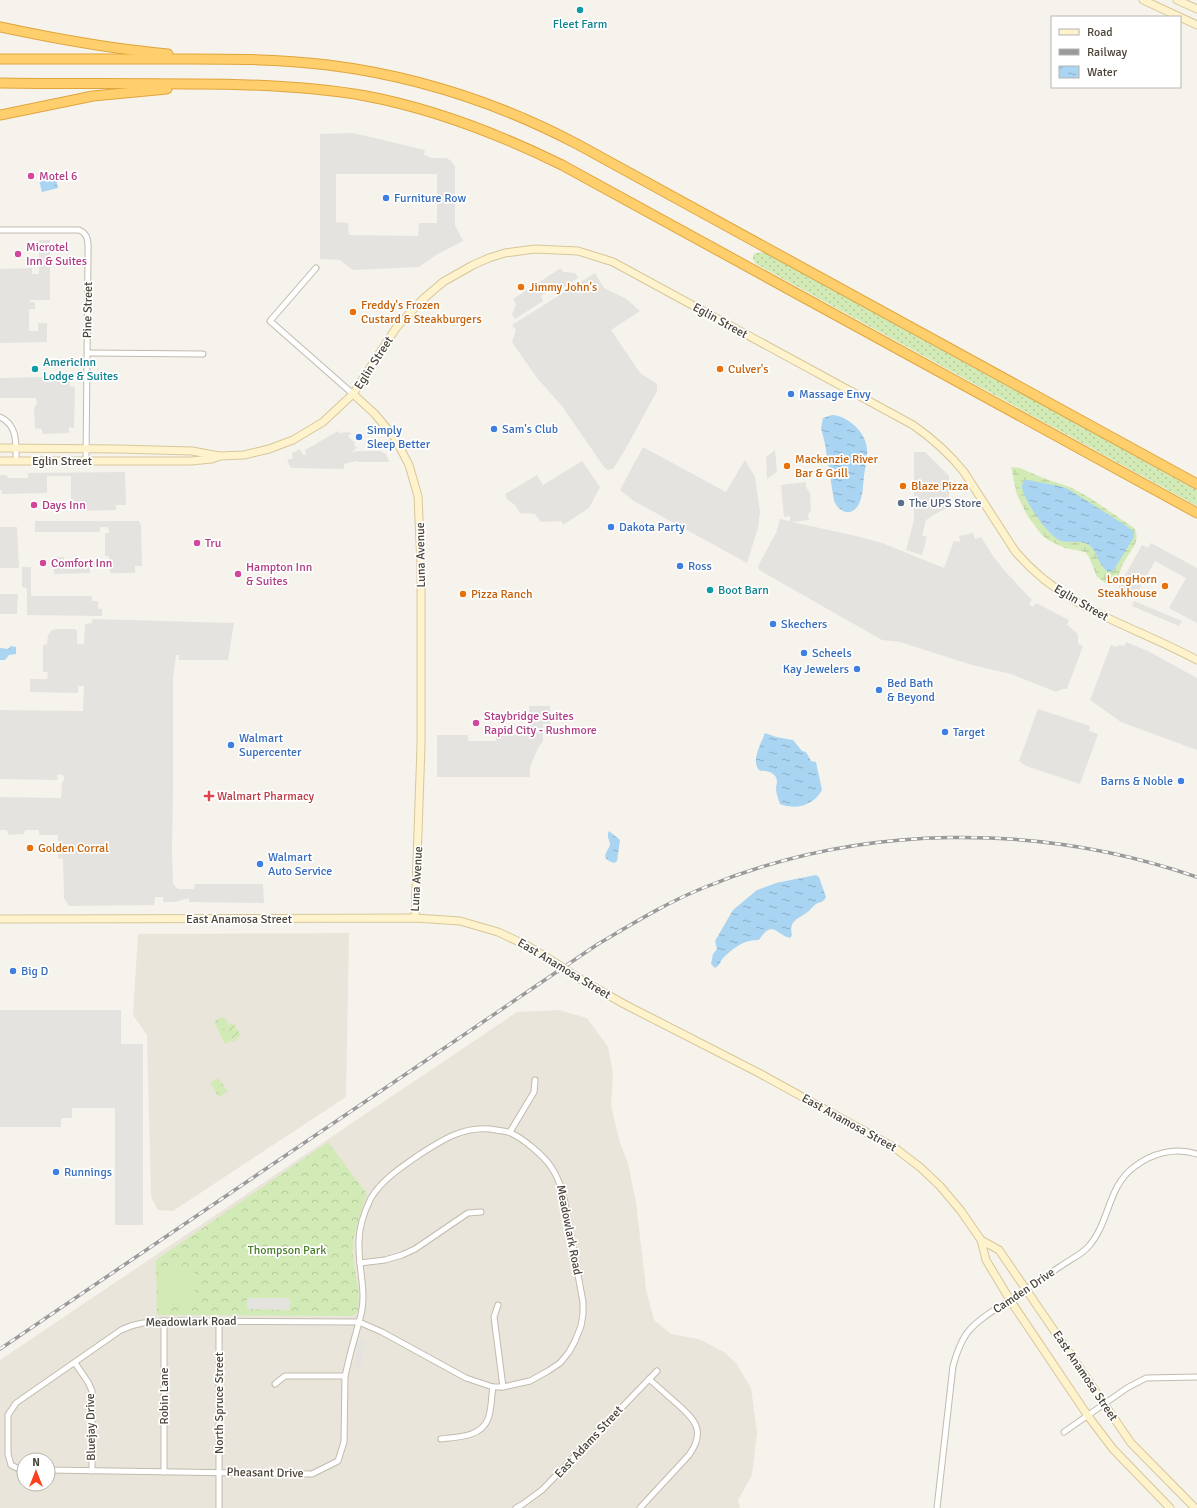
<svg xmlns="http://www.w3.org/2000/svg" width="1197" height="1508" viewBox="0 0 1197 1508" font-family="Signika,sans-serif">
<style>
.residential{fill:#eae5da;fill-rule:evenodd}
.grass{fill:url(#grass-dots)}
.forest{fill:url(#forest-crowns)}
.wetland{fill:url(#wetland-marsh)}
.garden{fill:url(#garden-furrows)}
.pitch{fill:#d2eab5}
.parking{fill:#e5e3e0;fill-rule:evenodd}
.water{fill:url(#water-ripples)}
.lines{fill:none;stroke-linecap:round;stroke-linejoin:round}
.street-casing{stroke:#c2bbae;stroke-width:7}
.secondary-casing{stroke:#d6c79b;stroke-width:9}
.highway-casing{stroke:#e0a43c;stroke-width:11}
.street{stroke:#fff;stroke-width:5}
.secondary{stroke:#fff3cd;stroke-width:7}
.highway{stroke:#ffcf6e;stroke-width:9}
.rail-casing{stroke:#9a9a9a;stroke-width:3.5}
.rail{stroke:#fff;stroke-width:2;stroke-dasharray:6;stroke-linecap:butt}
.secondary-bridge-casing{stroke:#d6c79b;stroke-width:9;stroke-linecap:butt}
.secondary-bridge{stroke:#fff3cd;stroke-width:7}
.culture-dot{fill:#0f9aa8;stroke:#fff;stroke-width:1.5}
.hotel-dot{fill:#d1479c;stroke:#fff;stroke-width:1.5}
.shop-dot{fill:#3f7fe0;stroke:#fff;stroke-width:1.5}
.food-dot{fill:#e8710a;stroke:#fff;stroke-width:1.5}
.service-dot{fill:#5c6f8a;stroke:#fff;stroke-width:1.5}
.health-dot{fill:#e0444e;stroke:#fff;stroke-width:1.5}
.labels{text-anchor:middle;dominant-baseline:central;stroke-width:3.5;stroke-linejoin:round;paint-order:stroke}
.culture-label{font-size:12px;fill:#0d838f;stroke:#fff;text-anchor:start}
.hotel-label{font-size:12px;fill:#b23c85;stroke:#fff;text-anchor:start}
.shop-label{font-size:12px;fill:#366cbe;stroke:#fff;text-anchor:start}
.food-label{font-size:12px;fill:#c56008;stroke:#fff;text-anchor:start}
.street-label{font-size:12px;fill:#4b4439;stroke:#fff}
.service-label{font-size:12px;fill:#4e5e75;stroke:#fff;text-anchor:start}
.health-label{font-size:12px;fill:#be3a42;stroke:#fff;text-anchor:start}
.park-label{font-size:12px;fill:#4a7f2a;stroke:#fff}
</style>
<defs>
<pattern id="grass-dots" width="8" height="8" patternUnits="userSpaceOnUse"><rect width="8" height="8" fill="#d2eab5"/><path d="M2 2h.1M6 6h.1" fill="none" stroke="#b6ca9c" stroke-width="1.8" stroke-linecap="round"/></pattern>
<pattern id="forest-crowns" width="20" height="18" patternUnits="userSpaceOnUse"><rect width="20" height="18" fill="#d2eab5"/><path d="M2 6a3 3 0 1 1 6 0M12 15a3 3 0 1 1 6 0" fill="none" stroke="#b6ca9c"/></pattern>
<pattern id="wetland-marsh" width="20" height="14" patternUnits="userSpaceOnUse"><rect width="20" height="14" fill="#d2eab5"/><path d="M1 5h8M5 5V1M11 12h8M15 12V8" fill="none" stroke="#b6ca9c"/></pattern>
<pattern id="garden-furrows" width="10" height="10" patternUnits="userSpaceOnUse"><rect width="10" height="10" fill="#d2eab5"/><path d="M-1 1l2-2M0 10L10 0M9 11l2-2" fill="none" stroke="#b6ca9c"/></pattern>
<pattern id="water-ripples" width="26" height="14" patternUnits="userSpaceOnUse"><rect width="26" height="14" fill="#a9d4f2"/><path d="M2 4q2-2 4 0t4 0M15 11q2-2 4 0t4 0" fill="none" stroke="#8caec5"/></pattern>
</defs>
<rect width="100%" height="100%" fill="#f6f3ec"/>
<g class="residential">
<polygon points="349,933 346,1097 173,1211 158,1210 151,1197 147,1035 133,1015 138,934"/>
<path d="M559 1010 587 1018 608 1047 613 1074 611 1105 619 1139 628 1164 636 1202 646 1289 654 1320 671 1334 699 1339 724 1352 736 1363 751 1388 757 1432 752 1475 738 1500 740 1508H0V1360L517 1012ZM24 1460H48V1484H24Z"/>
</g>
<polygon class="grass" points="764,252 1197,490 1197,506 756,264 753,259 753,255 755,253"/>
<g class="forest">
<polygon points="222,1017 226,1019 228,1025 226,1026 227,1028 219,1032 215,1024 215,1021"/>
<polygon points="218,1078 228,1091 219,1097 210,1083"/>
<path d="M328 1142 367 1194C360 1214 351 1236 353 1258 355 1276 362 1295 357 1313L352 1316 157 1315 156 1260Z"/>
</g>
<path class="wetland" d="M1011 467 1020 468 1043 478 1070 487 1090 498 1134 528C1142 541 1130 551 1124 562 1121 566 1121 572 1118 576 1116 579 1110 582 1107 584L1097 577 1089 557 1085 552 1065 548 1048 540 1042 535 1028 517 1017 495Z"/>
<polygon class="garden" points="233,1023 241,1035 234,1042 232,1041 233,1040 226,1026"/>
<g class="pitch">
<polygon points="227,1028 233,1040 225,1044 219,1032"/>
<polygon points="160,1267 194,1267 195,1302 161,1303"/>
</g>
<g class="parking">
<path d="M353 133 425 150 424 155 432 158H446L450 160 455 166V225L463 241 436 255 419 267 353 270 340 260 320 259V134ZM336 174H437V223H419L418 236 349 235 348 223 336 222Z"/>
<polygon points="39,240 50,240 50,300 30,300 30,302 35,302 35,309 29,309 29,331 38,331 38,323 47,323 47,342 0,343 0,269 32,268 32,274 39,274"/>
<polygon points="561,268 563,272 575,273 578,278 558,291 555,287 541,296 543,301 515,319 512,315 516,304 513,299"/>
<polygon points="595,273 604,288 625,298 640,311 611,330 640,373 657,384 657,391 625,450 613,469 608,470 604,467 562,406 537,378 512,342 516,330 512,325"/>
<polygon points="44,377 45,380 70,380 70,386 75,387 74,428 69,427 69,433 42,434 42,429 35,428 34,408 37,404 36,398 0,398 0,378"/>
<polygon points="338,431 340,434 344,432 352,433 348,436 355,443 354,445 357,448 350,453 357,451 380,451 386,454 388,460 390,462 359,462 356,461 344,464 344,469 291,468 287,460 293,458 292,453 300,449 303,455 306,455 305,450"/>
<polygon points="643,447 726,492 745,460 755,477 760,512 758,528 747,563 634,501 620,490"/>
<polygon points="775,450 777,472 767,479 766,457"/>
<polygon points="914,452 925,452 949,476 949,509 944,509 926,520 922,535 927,537 922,555 906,550 914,520"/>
<polygon points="582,461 600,487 589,508 563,525 561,521 541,522 535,514 520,513 515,505 507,499 505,494 537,475 543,485"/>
<polygon points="125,472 126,505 116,505 116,510 71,511 71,476 47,476 47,493 2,494 2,490 0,490 0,475 7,475 8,478 28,478 28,473"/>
<polygon points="806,482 806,487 810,493 811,510 808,515 809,520 792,522 856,536 882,543 944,568 954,541 960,542 959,536 973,533 975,539 981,537 991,553 1003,569 1032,600 1029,603 1031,606 1033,607 1036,603 1069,620 1067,625 1076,632 1078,636 1078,644 1083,646 1067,689 1062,689 1056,692 1011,674 972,665 900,642 882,640 759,570 758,566 776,533 780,519 790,521 790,516 784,517 781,485"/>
<polygon points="35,521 139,521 141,525 142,566 135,566 135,573 110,573 110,568 90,568 90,573 54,574 54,557 64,557 65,561 106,561 109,559 109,556 105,556 105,533 109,533 109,530 107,527 100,527 100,532 35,532"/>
<polygon points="0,527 17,527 19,568 0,568"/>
<polygon points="1151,543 1197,568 1197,623 1169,608 1186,578 1155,561 1137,593 1123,590 1118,588 1142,545 1148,548"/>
<polygon points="22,567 31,567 31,596 92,596 92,601 98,601 98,609 102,609 102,616 27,615 27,588 22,587"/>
<polygon points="0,594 18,594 17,614 0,614"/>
<polygon points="1134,601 1182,621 1179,626 1132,606"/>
<polygon points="92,619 234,623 228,660 179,660 179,655 176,655 173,678 173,794 172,849 173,884 178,889 194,889 195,884 263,884 264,903 189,902 189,898 175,902 163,902 163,897 155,897 154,905 69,906 64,898 63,859 58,858 58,835 39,835 39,830 25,830 24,834 8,835 7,830 0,830 0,797 61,798 62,783 64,780 64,777 62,774 57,775 58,780 0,779 0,710 83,711 84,686 78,686 78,693 30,692 30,679 47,679 48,672 43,672 43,645 47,644 48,635 52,630 58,629 75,629 77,631 77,644 84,644 85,624 92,623"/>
<polygon points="1126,642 1148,651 1197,678 1197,750 1121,722 1090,700 1111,645 1116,647 1119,645 1124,646"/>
<polygon points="529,706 550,706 550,724 543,724 543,741 538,748 530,767 530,777 437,777 437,735 468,735 468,741 496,741 496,735 529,735"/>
<polygon points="1038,709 1090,726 1089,731 1098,734 1080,784 1026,766 1019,761"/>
<polygon points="0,1010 121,1010 121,1044 143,1044 143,1225 115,1225 115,1108 72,1108 72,1118 61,1118 61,1127 0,1127"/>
<polygon points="247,1298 290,1298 290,1310 247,1309"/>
<polygon points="358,1339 365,1340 365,1344 360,1370 354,1369"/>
</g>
<g class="water">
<polygon points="55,176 58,188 42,192 39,180"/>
<path d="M832 415C848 416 866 432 867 449 868 458 865 467 864 476 863 485 863 496 859 504 851 518 839 512 834 501L825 444 821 428 823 418Z"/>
<path d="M1028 480 1059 486 1068 489 1128 527 1134 532V537L1113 571 1108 572C1098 565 1098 552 1089 545 1081 539 1067 544 1059 540 1047 534 1023 499 1022 487 1022 485 1023 483 1023 481Z"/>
<polygon points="11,646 16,647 16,654 9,655 5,660 0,660 0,648 8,649"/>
<path d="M765 733 776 737 793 740 802 751 806 752 811 761 816 762 822 790C813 806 796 810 780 804 778 799 776 793 776 788 776 786 777 784 777 782 777 773 767 770 760 771 750 762 761 744 765 733Z"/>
<path d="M609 831 620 840 617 861 614 863C600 858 606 854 610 845 610 840 606 837 609 831Z"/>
<path d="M816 875 819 877 826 897C824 902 820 902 816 904 813 906 811 909 809 911 799 919 788 920 792 935L790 938C776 935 773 919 759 940 743 940 735 947 723 958 720 962 720 965 715 968L711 964 713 954 717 949 715 941 733 910 757 890 776 883Z"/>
</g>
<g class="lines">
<g class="street-casing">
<g id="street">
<path d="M0 230H79C90 234 88 246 88 255L86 461"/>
<polyline points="316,268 270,321 353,394"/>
<polyline points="88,353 203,354"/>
<path d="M0 417C18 425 16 444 16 461"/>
<polyline points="510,1132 534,1092 535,1080"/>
<polyline points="360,1263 385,1260 402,1255 415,1249 468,1213 481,1212"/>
<polyline points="498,1305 494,1317 503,1387"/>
<polyline points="75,1363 88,1382 92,1391 92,1471"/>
<polyline points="275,1384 285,1376 345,1376"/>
<polyline points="1064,1432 1127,1388 1146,1378 1197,1377"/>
<path d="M441 1439C458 1437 481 1437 488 1419 492 1409 491 1397 493 1387"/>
<path d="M24 1470H21L11 1465 8 1454V1415L16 1403 121 1330C135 1323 148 1322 164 1321L359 1322C368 1294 359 1275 359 1247 358 1231 364 1212 371 1198 381 1181 400 1168 416 1157 440 1141 465 1124 496 1130 501 1131 507 1131 511 1133 519 1137 526 1142 533 1148 550 1162 556 1172 563 1193L583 1302V1314L581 1326 575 1341 569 1352 560 1363 548 1371 530 1381 503 1387H493L466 1378 382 1332 359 1322 351 1351 345 1376 344 1442 338 1461 312 1474 48 1470"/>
<polyline points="164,1472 164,1321"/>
<polyline points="219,1508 219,1321"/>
<polyline points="516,1508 523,1504 542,1490 657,1371"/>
<path d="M640 1508 689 1455C707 1430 694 1419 675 1402 666 1394 658 1387 649 1379"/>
<path d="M937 1508 953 1366C956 1355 960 1343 967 1333 978 1319 996 1309 1010 1300 1027 1289 1044 1277 1061 1266 1069 1260 1081 1255 1088 1247 1110 1223 1107 1187 1134 1167 1152 1153 1175 1147 1197 1154"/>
</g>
</g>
<g class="secondary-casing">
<g id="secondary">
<polyline points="1143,0 1197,25"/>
<polyline points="1177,0 1197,9"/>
<polyline points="353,394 374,413 395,438 409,465 418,496 421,565 421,746 415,918"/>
<polyline points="0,448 119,449 192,451 219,456"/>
<path d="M0 461H191L212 459 220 456 244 455 269 449 293 440 323 422 353 394 396 328 422 300 443 282 473 265 489 258 505 253 535 249 578 251 613 262 913 425C933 439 949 453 964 472L1015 551C1064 610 1133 625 1197 660"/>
<polyline points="0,919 415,918 460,921 498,932 528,946 551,960"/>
<polyline points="580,979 624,1004 759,1073 895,1148 921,1168 940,1186 961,1211 981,1240 986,1260 1010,1300 1088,1416 1113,1449 1170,1508"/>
<polyline points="981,1240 999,1250 1131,1443 1195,1508"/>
</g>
</g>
<g class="highway-casing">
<g id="highway">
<path d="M0 27C56 39 111 49 168 54"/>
<path d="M0 59C53 59 107 59 160 59 216 59 272 58 328 65 416 76 499 103 577 144L1197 484"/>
<path d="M0 83C65 84 129 83 194 84 251 84 309 86 366 96 435 109 499 134 562 165L1197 513"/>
<polyline points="0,115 93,96 167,89"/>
</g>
</g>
<use href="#street" class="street"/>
<use href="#secondary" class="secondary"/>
<use href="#highway" class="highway"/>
<g class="rail-casing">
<path id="rail" d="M0 1349 598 944C632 924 666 903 703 888 860 823 1038 822 1197 877"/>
</g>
<use href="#rail" class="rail"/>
<g class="secondary-bridge-casing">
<polyline id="secondary-bridge" points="551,960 580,979"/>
</g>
<use href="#secondary-bridge" class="secondary-bridge"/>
</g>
<g class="culture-dot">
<circle cx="580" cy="10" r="4"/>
<circle cx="35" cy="369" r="4"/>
<circle cx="710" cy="590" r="4"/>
</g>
<g class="hotel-dot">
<circle cx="31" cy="176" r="4"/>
<circle cx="18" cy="254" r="4"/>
<circle cx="34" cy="505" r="4"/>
<circle cx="197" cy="543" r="4"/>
<circle cx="43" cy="563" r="4"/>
<circle cx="238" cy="574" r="4"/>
<circle cx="476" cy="723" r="4"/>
</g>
<g class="shop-dot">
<circle cx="386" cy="198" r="4"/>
<circle cx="791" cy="394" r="4"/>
<circle cx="494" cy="429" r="4"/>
<circle cx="359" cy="437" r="4"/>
<circle cx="611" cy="527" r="4"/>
<circle cx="680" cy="566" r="4"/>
<circle cx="773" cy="624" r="4"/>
<circle cx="804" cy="653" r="4"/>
<circle cx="857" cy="669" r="4"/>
<circle cx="879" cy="690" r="4"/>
<circle cx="945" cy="732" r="4"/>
<circle cx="231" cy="745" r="4"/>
<circle cx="1181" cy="781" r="4"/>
<circle cx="260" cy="864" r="4"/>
<circle cx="13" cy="971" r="4"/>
<circle cx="56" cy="1172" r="4"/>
</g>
<g class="food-dot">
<circle cx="521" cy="287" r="4"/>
<circle cx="353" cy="312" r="4"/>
<circle cx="720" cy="369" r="4"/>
<circle cx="787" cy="466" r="4"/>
<circle cx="903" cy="486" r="4"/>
<circle cx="1165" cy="586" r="4"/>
<circle cx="463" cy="594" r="4"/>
<circle cx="30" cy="848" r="4"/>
</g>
<circle class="service-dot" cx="901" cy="503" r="4"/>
<path class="health-dot" d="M207 790h4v4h4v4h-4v4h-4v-4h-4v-4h4z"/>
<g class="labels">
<g class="culture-label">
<text x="580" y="24" text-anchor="middle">Fleet Farm</text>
<text x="43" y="362">AmericInn<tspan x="43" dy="14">Lodge &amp; Suites</tspan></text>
<text x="718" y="590">Boot Barn</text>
</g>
<g class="hotel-label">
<text x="39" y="176">Motel 6</text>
<text x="26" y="247">Microtel<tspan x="26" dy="14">Inn &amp; Suites</tspan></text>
<text x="42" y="505">Days Inn</text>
<text x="205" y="543">Tru</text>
<text x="51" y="563">Comfort Inn</text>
<text x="246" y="567">Hampton Inn<tspan x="246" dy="14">&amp; Suites</tspan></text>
<text x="484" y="716">Staybridge Suites<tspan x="484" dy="14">Rapid City - Rushmore</tspan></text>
</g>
<g class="shop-label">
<text x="394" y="198">Furniture Row</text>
<text x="799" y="394">Massage Envy</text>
<text x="502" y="429">Sam's Club</text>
<text x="367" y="430">Simply<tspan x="367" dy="14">Sleep Better</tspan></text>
<text x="619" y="527">Dakota Party</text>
<text x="688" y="566">Ross</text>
<text x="781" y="624">Skechers</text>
<text x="812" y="653">Scheels</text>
<text x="849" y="669" text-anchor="end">Kay Jewelers</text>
<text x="887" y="683">Bed Bath<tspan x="887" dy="14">&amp; Beyond</tspan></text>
<text x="953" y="732">Target</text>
<text x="239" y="738">Walmart<tspan x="239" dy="14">Supercenter</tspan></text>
<text x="1173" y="781" text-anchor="end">Barns &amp; Noble</text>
<text x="268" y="857">Walmart<tspan x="268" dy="14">Auto Service</tspan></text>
<text x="21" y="971">Big D</text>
<text x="64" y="1172">Runnings</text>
</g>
<g class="food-label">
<text x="529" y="287">Jimmy John's</text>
<text x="361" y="305">Freddy's Frozen<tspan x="361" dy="14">Custard &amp; Steakburgers</tspan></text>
<text x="728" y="369">Culver's</text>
<text x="795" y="459">Mackenzie River<tspan x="795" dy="14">Bar &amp; Grill</tspan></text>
<text x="911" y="486">Blaze Pizza</text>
<text x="1157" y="579" text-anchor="end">LongHorn<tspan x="1157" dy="14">Steakhouse</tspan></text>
<text x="471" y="594">Pizza Ranch</text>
<text x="38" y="848">Golden Corral</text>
</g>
<g class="street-label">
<text transform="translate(88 310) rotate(-89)">Pine Street</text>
<text transform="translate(720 321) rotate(29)">Eglin Street</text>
<text transform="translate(374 363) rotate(-57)">Eglin Street</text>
<text x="62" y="461">Eglin Street</text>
<text transform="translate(421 555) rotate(-91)">Luna Avenue</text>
<text transform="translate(1081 603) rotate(30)">Eglin Street</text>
<text transform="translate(417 879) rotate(-87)">Luna Avenue</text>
<text x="239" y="919">East Anamosa Street</text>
<text transform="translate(564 969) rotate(31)">East Anamosa Street</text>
<text transform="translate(849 1123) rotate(29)">East Anamosa Street</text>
<text transform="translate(569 1230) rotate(79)">Meadowlark Road</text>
<text transform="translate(1024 1291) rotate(-34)">Camden Drive</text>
<text transform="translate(191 1322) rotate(-1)">Meadowlark Road</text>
<text transform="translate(1085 1376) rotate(56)">East Anamosa Street</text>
<text transform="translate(164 1396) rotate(-90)">Robin Lane</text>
<text transform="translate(219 1403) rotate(-90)">North Spruce Street</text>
<text transform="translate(91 1427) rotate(-91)">Bluejay Drive</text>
<text transform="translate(589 1442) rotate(-47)">East Adams Street</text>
<text transform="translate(265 1473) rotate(1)">Pheasant Drive</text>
</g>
<g class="service-label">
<text x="909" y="503">The UPS Store</text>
</g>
<g class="health-label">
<text x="217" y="796">Walmart Pharmacy</text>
</g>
<g class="park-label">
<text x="287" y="1250">Thompson Park</text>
</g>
</g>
<rect x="1051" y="16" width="130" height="72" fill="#ffffff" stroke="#b7b4b0"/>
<rect x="1059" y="29" width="20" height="6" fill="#fff3cd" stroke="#b7b4b0"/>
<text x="1087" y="36" font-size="12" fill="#4b4439">Road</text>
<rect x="1059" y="49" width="20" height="6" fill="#9a9a9a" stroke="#b7b4b0"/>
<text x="1087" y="56" font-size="12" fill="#4b4439">Railway</text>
<rect x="1059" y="66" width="20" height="12" fill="url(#water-ripples)" stroke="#b7b4b0"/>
<text x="1087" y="76" font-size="12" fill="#4b4439">Water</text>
<g transform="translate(36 1472)"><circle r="19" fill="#ffffff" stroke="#b7b4b0"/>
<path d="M0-3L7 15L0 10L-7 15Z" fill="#fc3f1d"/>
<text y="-6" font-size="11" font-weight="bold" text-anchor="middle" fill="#4b4439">N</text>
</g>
</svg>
